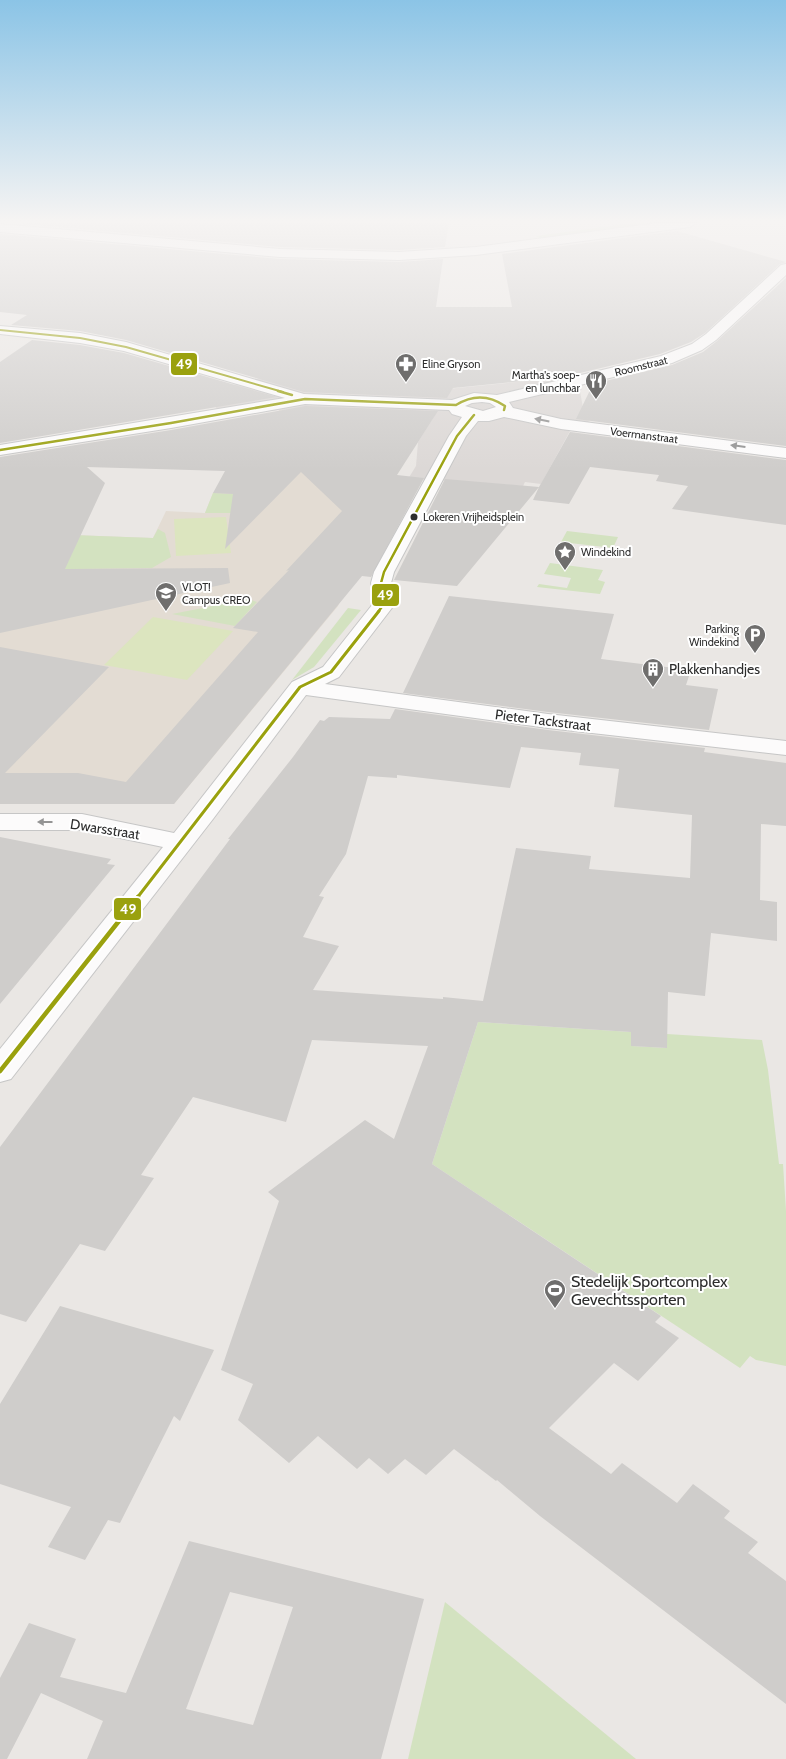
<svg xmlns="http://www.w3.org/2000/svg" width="786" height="1759" viewBox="0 0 786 1759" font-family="Cabin,sans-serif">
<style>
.education{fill:#e3dcd3}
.green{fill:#d3e2c0}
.pitch{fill:#dce5bf}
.plaza{fill:#dcd8d6}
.building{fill:#cfcdcb;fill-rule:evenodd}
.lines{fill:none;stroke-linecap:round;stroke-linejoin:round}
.minor-casing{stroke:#c6c6c6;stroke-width:2}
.minor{fill:#fcfbfb;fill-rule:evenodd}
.bus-1-far3-casing{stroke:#fff;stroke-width:4}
.bus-1-far2-casing{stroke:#fff;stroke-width:5}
.bus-1-far1-casing{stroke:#fff;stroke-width:6}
.bus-1-casing{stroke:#fff;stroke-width:8}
.bus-1-far3{stroke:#9aa10e;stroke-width:2}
.bus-1-far2{stroke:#9aa10e;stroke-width:2.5}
.bus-1-far1{stroke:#9aa10e;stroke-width:3}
.bus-1{stroke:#9aa10e;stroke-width:4.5}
.oneway{fill:#949494}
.bus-dot{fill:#2d2d2d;stroke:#fff;stroke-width:2}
.labels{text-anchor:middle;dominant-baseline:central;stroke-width:4;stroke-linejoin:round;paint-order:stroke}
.far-poi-label{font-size:11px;fill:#2d2d2d;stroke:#fff;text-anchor:start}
.far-street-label{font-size:11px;fill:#2d2d2d;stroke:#fff}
.far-bus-label{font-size:11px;fill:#2d2d2d;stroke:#fff;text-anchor:start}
.poi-label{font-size:14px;fill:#2d2d2d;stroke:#fff;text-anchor:start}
.street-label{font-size:14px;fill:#2d2d2d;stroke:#fff}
.near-poi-label{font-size:16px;fill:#2d2d2d;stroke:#fff;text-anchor:start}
.line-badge{stroke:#fff;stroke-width:2}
.badge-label{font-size:14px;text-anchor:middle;font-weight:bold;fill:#fff}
</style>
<rect width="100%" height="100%" fill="#eae7e4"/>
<polygon class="education" points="356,408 377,408 366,437 352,579 338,606 174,804 0,804 0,540 45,534 153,538 166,511 205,513 213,493 280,428 279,410"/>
<g class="green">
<polygon points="633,223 652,223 540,238 536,236"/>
<polygon points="213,493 258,495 236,513 205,513"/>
<polygon points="158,529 165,533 171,557 152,568 0,570 0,540 45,534 153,538"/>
<polygon points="567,531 618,537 613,548 561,542"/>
<polygon points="550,563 603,570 598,580 605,582 600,594 537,587 539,584 567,588 571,578 544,574"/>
<polygon points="249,599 257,602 235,626 172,614"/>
<polygon points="348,608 361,610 314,667 292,680"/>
<polygon points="478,1022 631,1032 632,1046 667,1048 667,1034 762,1040 768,1070 779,1164 783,1164 786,1211 786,1366 756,1360 750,1356 740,1368 432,1164"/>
<polygon points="445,1602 636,1759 408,1759"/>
</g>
<g class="pitch">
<polygon points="226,517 231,553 176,556 174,519"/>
<polygon points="153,617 233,631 187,680 104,665"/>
</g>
<polygon class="plaza" points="261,378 427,391 556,378 582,389 580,391 585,419 590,421 570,431 541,484 525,482 523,486 459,481 408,479 416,466 418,442 434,417 429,415 402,411 356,408 279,410 240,414 214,411 229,386"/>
<g class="building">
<polygon points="14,223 449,223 445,247 399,250 280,247"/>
<polygon points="677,231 786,262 780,264 705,333 691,342 660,354 563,377 453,388 447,398 304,392 126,340 80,331 11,325 27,315 0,312 0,234 280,259 399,262 443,259 436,307 512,307 502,254"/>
<polygon points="786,278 786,446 576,419 593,384 672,365 703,352 717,341"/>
<polygon points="32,340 80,345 124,353 277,397 0,443 0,362"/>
<polygon points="305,406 438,411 397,475 424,478 371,577 362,576 174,804 0,804 0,647 109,667 5,773 78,773 126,782 258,632 233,628 289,570 286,571 342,511 301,472 225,549 233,494 213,493 225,471 87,467 105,483 65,569 228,568 230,583 0,633 0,457 171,430"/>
<polygon points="570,432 786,460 786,525 672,509 688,486 656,481 659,475 590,467 569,504 533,500 539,487 457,586 394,580 445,479 539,487"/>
<polygon points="449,596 614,614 601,659 691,670 686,685 718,689 709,730 548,712 403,693"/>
<path d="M395 709 548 730 705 748 704 752 786 763V826L761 824 760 900 777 902V941L711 933 705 996 668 992 667 1048 631 1046V1032L478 1022 432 1164 661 1316 655 1322 679 1338 638 1381 614 1363 549 1428 611 1474 622 1463 677 1503 693 1484 730 1511 724 1518 758 1542 748 1553 786 1581V1704L540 1516 497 1480 496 1481 454 1449 426 1475 405 1459 388 1474 369 1458 357 1469 318 1436 289 1463 238 1420 253 1384 221 1370 279 1201 268 1192 365 1120 394 1139 428 1046 312 1040 286 1122 193 1097 141 1175 154 1178 105 1251 80 1244 26 1322 0 1314V1147L230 839H228L293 757 320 720 324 721 329 717 390 719ZM521 747 581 753 579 765 619 769 614 807 692 815 690 878 589 869 591 856 516 848 483 1001 443 997V999L313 990 339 946 303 937 324 897 319 896 346 854 368 776 397 778V775L510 788Z"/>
<polygon points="0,837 111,859 107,864 115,865 0,1004"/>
<polygon points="60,1306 214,1350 180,1421 174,1416 120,1523 108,1520 85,1560 48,1547 71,1507 0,1484 0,1404"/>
<path d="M189 1541 424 1599 381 1759H87L103 1721 41 1693 7 1759H0V1678L29 1623 76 1639 60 1677 126 1693ZM230 1592 293 1607 253 1725 186 1709Z"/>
</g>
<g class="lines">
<g class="minor-casing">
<g id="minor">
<polygon points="658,223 696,223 690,227 476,255 399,260 280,257 0,232 0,224 280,249 399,252 476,247"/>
<path d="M786 264V275L716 340 702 350 672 363 509 402 513 408 561 419 786 448V458L561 429 504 417 489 421H478L466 436 394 572 391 583 398 600 339 677 325 684 548 714 786 741V755L548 728 306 695 213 819 11 1079 0 1082V1049L163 847 82 830H0V814H82L174 833 292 682 323 667 376 600 371 583 374 572 449 436 462 417 452 414 449 410 305 404 171 428 0 455V445L285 398 124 351 80 343 0 334V326L80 333 126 342 304 394 452 400 474 393 497 395 661 356 692 344 706 334 781 265ZM482 402 490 403 496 407 483 411 465 406 472 403Z"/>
</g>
</g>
<use href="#minor" class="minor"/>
<g class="bus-1-far3-casing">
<polyline id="bus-1-far3" points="0,330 80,338 126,347 283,392"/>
</g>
<g class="bus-1-far2-casing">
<g id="bus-1-far2">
<polyline points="278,391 292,395"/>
<path d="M0 450 171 423 305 399 456 405C472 395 489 395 505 406L504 410"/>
<polyline points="378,612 387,600 381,583 384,572 457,436 474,415"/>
</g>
</g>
<g class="bus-1-far1-casing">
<polyline id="bus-1-far1" points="137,898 300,687 331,672 379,611"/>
</g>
<g class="bus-1-casing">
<polyline id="bus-1" points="0,1071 138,897"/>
</g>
<use href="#bus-1-far3" class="bus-1-far3"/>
<use href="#bus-1-far2" class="bus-1-far2"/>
<use href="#bus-1-far1" class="bus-1-far1"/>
<use href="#bus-1" class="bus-1"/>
</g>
<defs><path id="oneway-solid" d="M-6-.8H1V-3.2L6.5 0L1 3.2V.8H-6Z" transform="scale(1.25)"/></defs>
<g class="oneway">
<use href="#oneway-solid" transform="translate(542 420) rotate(-169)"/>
<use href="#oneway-solid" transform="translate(738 446) rotate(-173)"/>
<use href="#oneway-solid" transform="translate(45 822) rotate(-180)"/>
</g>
<linearGradient id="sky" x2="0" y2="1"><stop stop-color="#8bc4e6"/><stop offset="0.47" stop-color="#f6f4f3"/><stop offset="1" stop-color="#f6f4f3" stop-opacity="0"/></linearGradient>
<rect width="786" height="470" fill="url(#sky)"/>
<defs>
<g id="pharmacy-pin" transform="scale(1.125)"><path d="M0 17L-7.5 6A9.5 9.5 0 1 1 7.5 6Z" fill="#6f6e6d" stroke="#fff"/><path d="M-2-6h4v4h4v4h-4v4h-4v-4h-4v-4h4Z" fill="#fff"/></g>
<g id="restaurant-pin" transform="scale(1.125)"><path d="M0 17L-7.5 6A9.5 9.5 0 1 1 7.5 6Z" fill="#6f6e6d" stroke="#fff"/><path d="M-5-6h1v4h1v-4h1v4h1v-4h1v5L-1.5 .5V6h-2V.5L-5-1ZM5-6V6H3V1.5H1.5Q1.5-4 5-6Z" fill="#fff"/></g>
<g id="sight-pin" transform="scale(1.125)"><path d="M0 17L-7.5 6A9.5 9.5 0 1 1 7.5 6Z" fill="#6f6e6d" stroke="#fff"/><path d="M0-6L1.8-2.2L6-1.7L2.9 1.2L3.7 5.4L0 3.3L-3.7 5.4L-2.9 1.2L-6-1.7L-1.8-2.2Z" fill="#fff"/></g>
<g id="school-pin" transform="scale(1.125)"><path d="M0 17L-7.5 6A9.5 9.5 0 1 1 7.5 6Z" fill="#6f6e6d" stroke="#fff"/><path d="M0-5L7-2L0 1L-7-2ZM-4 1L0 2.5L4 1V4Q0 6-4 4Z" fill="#fff"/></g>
<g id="parking-pin" transform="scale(1.125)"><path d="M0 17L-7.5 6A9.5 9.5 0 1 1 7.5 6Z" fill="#6f6e6d" stroke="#fff"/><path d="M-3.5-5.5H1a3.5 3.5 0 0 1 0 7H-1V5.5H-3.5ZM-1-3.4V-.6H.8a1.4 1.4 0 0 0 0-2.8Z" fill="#fff"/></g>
<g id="building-pin" transform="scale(1.125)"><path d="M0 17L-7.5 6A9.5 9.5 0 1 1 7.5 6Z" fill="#6f6e6d" stroke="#fff"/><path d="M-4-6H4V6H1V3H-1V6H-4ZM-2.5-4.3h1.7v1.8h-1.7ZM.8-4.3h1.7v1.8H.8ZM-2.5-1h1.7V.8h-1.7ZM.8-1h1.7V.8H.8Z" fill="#fff"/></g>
<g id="stadium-pin" transform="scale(1.125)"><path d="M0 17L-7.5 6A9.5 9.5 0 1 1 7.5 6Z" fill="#6f6e6d" stroke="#fff"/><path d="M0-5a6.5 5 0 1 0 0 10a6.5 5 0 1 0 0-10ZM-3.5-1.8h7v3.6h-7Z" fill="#fff"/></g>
</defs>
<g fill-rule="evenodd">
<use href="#pharmacy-pin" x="406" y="364"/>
<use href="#restaurant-pin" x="596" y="381"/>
<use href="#sight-pin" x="565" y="552"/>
<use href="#school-pin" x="166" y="593"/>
<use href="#parking-pin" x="755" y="635"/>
<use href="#building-pin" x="653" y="669"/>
<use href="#stadium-pin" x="555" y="1290"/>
</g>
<circle class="bus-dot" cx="414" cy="517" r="4.5"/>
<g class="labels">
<g class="far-poi-label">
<text x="422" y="364">Eline Gryson</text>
<text x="580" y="375" text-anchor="end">Martha's soep-<tspan x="580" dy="13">en lunchbar</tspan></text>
<text x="581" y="552">Windekind</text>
<text x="182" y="587">VLOT!<tspan x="182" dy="13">Campus CREO</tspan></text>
<text x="739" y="629" text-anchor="end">Parking<tspan x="739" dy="13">Windekind</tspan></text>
</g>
<g class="far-street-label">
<text transform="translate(641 366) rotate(-14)">Roomstraat</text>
<text transform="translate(644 435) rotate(7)">Voermanstraat</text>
</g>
<g class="far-bus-label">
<text x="423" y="517">Lokeren Vrijheidsplein</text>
</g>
<g class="poi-label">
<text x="669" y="669">Plakkenhandjes</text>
</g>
<g class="street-label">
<text transform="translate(543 720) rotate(7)">Pieter Tackstraat</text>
<text transform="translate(105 829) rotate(9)">Dwarsstraat</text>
</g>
<g class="near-poi-label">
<text x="571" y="1281">Stedelijk Sportcomplex<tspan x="571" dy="18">Gevechtssporten</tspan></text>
</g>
</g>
<g class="line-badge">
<rect x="170" y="352" width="28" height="24" rx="5" fill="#9aa10e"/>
<rect x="371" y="583" width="29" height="24" rx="5" fill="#9aa10e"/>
<rect x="113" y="897" width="29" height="24" rx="5" fill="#9aa10e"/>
</g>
<g class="badge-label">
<text x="184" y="369">49</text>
<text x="385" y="600">49</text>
<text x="128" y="914">49</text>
</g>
</svg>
